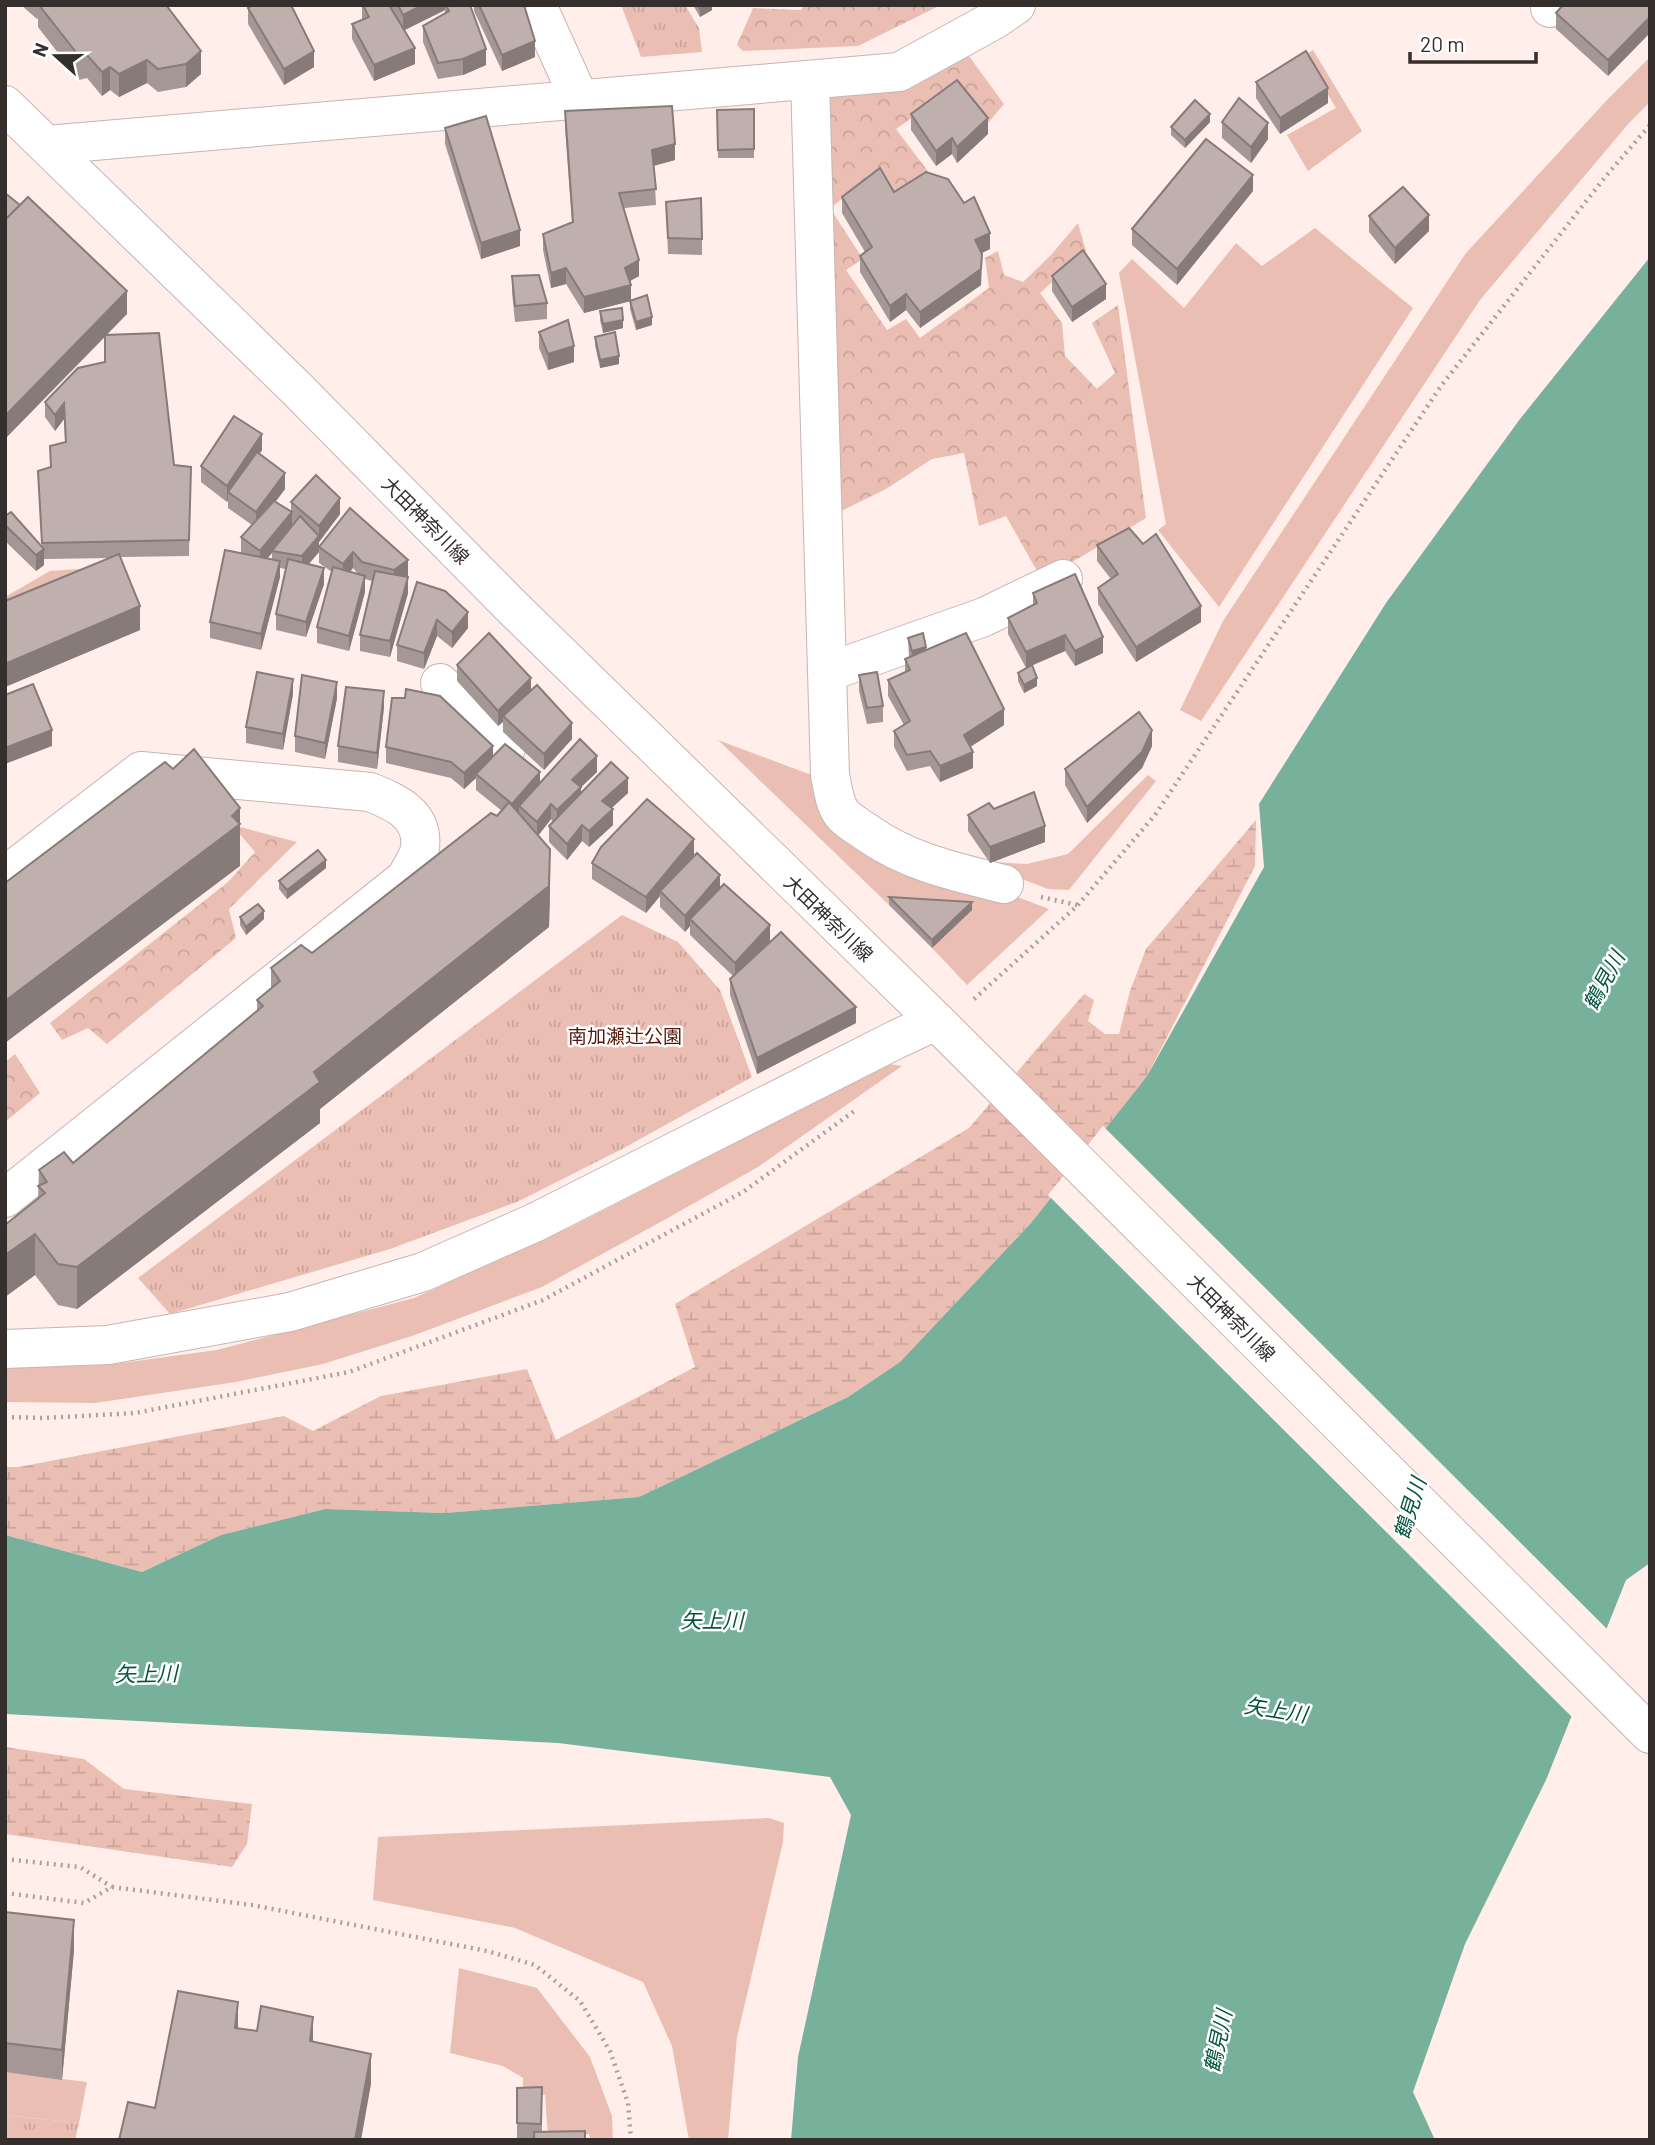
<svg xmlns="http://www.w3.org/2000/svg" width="1655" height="2145" viewBox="0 0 1655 2145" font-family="Barlow,'Noto Sans JP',sans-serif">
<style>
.grass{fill:#ebbeb3}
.forest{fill:url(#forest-crowns)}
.wetland{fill:url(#wetland-marsh)}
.park{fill:url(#park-tufts)}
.water{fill:#78b19b}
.pier{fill:#ffeeea}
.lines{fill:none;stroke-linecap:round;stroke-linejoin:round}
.minor-casing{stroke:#c5b6b2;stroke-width:40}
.major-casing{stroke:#c5b6b2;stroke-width:40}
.path{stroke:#ac9f9c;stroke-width:4.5;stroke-dasharray:2 5;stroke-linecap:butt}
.minor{stroke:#fff;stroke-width:38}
.major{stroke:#fff;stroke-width:38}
.wall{fill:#a59795;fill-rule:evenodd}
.shaded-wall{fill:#867b79}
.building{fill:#c0b0ad;stroke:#867b79;stroke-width:2}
.labels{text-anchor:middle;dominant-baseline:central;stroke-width:5;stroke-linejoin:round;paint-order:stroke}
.street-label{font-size:19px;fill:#342e2c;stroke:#fff}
.park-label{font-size:19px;fill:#571708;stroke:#fff}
.water-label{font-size:21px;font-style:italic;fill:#055540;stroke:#fff}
</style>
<defs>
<pattern id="forest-crowns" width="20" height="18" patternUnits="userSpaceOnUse" patternTransform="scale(1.75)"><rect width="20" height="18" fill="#ebbeb3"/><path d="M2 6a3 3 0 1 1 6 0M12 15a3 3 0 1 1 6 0" fill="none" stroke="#caa49a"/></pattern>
<pattern id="wetland-marsh" width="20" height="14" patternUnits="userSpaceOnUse" patternTransform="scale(1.75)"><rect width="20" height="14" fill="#ebbeb3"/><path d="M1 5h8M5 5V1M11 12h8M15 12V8" fill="none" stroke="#caa49a"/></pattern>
<pattern id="park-tufts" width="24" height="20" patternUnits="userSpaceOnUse" patternTransform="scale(1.75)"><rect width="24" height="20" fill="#ebbeb3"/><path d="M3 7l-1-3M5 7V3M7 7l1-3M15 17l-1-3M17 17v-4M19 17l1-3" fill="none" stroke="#caa49a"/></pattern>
</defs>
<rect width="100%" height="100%" fill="#ffeeea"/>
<g class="grass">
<polygon points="1313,50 1362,131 1308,171 1287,135 1336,108 1305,55"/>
<polygon points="1650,57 1650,102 1629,123 1480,300 1201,721 1180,710 1223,621 1466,253 1607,100"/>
<polygon points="1315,228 1413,308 1219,607 1158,530 1166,524 1119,273 1132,259 1184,308 1236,243 1262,266"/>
<polygon points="106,567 5,616 5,597 50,571"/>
<polygon points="718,740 817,777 832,820 999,890 1049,909 967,985 932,948 971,910 889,905"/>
<polygon points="1148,775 1156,781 1069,890 1048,889 1009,874 956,860 1027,864 1068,854"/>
<polygon points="889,1064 902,1066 758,1167 666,1219 542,1287 415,1335 323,1364 236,1382 95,1403 5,1402 5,1368 107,1365 217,1350 414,1298 569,1228"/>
<polygon points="769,1818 784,1823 783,1842 737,2037 728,2140 689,2140 672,2046 643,1982 515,1928 373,1900 378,1837"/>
<polygon points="459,1968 537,1988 590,2057 612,2116 613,2140 590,2140 589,2134 548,2138 545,2095 523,2094 523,2078 503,2066 450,2053"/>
<polygon points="5,2072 87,2082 79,2123 5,2115"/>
</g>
<g class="forest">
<polygon points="804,5 941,5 858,46 743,51 737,45 753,8 801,10"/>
<polygon points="969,56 1004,104 988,123 956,87 896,129 930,174 894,195 877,173 830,208 863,259 846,270 887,330 906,319 920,338 989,288 985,258 998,251 1004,275 1023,282 1051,255 1078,223 1086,251 1040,293 1062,323 1065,356 1097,389 1115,373 1092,323 1118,305 1146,518 1042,580 1006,516 979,526 964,453 932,459 886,489 837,513 822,98 907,88"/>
<polygon points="232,825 297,842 229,909 236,938 107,1044 88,1028 62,1040 50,1023 228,882 255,852"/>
<polygon points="15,1054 40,1093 5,1122 5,1062"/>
</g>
<g class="wetland">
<polygon points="1256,820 1255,866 1147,1076 1031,1223 900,1362 848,1397 639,1497 445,1513 325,1509 221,1535 142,1572 5,1535 5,1467 19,1467 284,1416 313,1431 381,1396 527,1369 556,1440 695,1367 675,1304 969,1128 1084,994 1094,1000 1088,1021 1105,1034 1119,1034 1130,991 1146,949"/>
<polygon points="5,1747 84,1759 124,1789 252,1804 247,1844 232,1867 5,1834"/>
</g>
<g class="park">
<polygon points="621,5 685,5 699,28 702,52 641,57"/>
<polygon points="622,915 678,942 720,990 752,1077 624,1148 517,1202 390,1249 170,1314 138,1278"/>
<polygon points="5,2115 79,2123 75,2140 5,2140"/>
</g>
<polygon class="water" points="1650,257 1650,1563 1626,1580 1546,1780 1465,1944 1413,2092 1435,2140 791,2140 798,2057 851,1815 830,1777 558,1743 5,1714 5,1535 142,1572 221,1535 325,1509 445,1513 639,1497 848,1397 900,1362 1031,1223 1147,1076 1264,867 1259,804 1386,603 1520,419"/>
<polygon class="pier" points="1103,1126 1609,1631 1574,1719 1048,1195"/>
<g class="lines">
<g class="minor-casing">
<g id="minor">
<polyline points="537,5 579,98"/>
<polyline points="1550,8 1553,5"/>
<path d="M810 80 830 775C833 788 834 806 844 816 850 822 859 827 866 832 908 862 955 872 1004 884"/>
<polyline points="47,145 899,72 994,20 1016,5"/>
<polyline points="828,672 984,617 1063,579"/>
<polyline points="440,683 506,748"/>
<path d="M5 876 141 771 370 792C395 802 424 814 420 848 419 857 410 869 406 878L5 1198"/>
<polyline points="5,1349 108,1345 290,1312 423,1272 536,1222 897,1039 936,1021"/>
</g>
</g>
<g class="major-casing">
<polyline id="major" points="5,105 296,388 510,605 936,1021 1650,1734"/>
</g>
<g class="path">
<polyline points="1041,897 1077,905"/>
<polyline points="974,999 1077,906 1155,815 1441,386 1606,176 1650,125"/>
<polyline points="5,1417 44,1418 135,1413 349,1372 543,1300 743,1192 857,1109"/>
<polyline points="5,1859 80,1867 112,1887"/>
<polyline points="5,1893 84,1903 112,1887 252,1905 487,1951 535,1965 580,2001 610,2051 628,2103 631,2140"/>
</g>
<use href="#minor" class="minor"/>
<use href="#major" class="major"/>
</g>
<g class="wall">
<polygon points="21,5 166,5 201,74 186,87 158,92 147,83 119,97 110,90 102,96 87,78 79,80 38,27 38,18 37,19"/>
<polygon points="362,5 470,5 486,65 463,75 438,79 423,42 423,26 445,13 445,10 404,30 415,64 374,81 352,39 352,24 362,19"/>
<polygon points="474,5 524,5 535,57 502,71 474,11"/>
<polygon points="693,5 712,5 712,10 700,17"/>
<polygon points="1650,5 1608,76 1556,29 1556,13"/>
<polygon points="248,8 314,67 284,85 248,24"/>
<polygon points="1256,82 1328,103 1280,134 1256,98"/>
<polygon points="754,109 754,158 718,158 717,110"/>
<polygon points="565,111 675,160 654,166 656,205 624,208 639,276 629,281 631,301 652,325 636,330 630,309 630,301 584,313 566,284 551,288 543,250 543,234 572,222 565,127"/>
<polygon points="911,114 988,134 957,163 952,154 936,166 911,130"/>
<polygon points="1210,122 1185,148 1171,135 1171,127"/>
<polygon points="1222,122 1268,139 1251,163 1222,138"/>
<polygon points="445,128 520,246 481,259 445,144"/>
<polygon points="1253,191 1177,285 1132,245 1132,229"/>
<polygon points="894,192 990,249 982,253 981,285 920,328 906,310 890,322 860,272 860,256 865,252 842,213 842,197"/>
<polygon points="666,202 702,239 702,255 668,254"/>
<polygon points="1369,216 1429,231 1395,264 1369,232"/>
<polygon points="512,276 547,303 547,319 515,322 512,292"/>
<polygon points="1052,276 1106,299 1072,322 1052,291"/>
<polygon points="600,311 623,328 603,333 600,320"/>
<polygon points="127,314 106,335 174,465 191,467 189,556 120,557 140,630 5,687 5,601 110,558 44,559 44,565 36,571 5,541 5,516 42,547 38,471 51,467 50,446 65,442 64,419 55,431 45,417 45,402 105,362 105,336 5,439"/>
<polygon points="539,332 574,362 548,370 539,348"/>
<polygon points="595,337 619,364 600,368 595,345"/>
<path d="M262 450 259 454 285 489 275 502 291 511V502L340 514 319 542V552L308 564 324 584 306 637 276 630V614L286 569 280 568V577L261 650 210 638V622L241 553V537L252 525 228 508V500L227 502 201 482V466ZM272 553V559L267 558Z"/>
<path d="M350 508 408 576 407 577 408 593 390 657 360 651V635L372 581 365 579V592L349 651 317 643V627L332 572 319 563V547ZM353 568 359 575 350 572Z"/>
<polygon points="1097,545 1201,622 1136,662 1098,604 1098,588 1111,579 1097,561"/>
<polygon points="445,591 468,628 452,648 437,636 424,669 397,661 397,645"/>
<polygon points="1033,593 1103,653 1075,666 1065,651 1026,668 1008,634 1008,618 1033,605"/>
<polygon points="908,638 926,650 1004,725 970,747 973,768 940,782 930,766 907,771 894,747 894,731 904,725 888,696 888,680 905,672 905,659 909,657"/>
<polygon points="457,665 531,690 572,739 544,770 503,732 503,722 498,726 457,681"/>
<polygon points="1018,673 1037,686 1024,693 1018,681"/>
<polygon points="859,675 883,706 883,722 867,724 859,691"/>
<polygon points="293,694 283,750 246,743 246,727"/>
<polygon points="337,698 325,759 295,752 295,736"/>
<polygon points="384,707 377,769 338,762 338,746"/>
<polygon points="1152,746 1142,768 1087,823 1065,785 1065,769"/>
<polygon points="386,747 493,756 540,783 597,772 581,787 581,792 628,793 611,808 613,825 589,847 582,841 567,860 549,842 549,826 553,822 551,819 538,836 550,891 549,927 320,1109 320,1123 77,1309 58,1305 35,1275 5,1297 5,1225 38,1198 39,1170 73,1163 257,1011 257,1000 271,988 271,968 312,953 497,816 502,811 476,790 476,778 464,789 451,778 386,763"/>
<polygon points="994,809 1045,842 990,863 968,831 968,815"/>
<polygon points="694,855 688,862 720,888 770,941 764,947 856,1023 757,1074 730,995 730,979 733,976 690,935 690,926 685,932 660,907 660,896 646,913 592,879 592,863"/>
<polygon points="326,868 287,899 279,889 279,881"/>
<polygon points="889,897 972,910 932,948 889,905"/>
<polygon points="240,917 264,919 246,935 240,925"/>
<polygon points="5,1912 74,1950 62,2080 5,2072"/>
<polygon points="542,2087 542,2132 585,2140 517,2139 517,2088"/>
</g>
<g class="shaded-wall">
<polygon points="423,5 445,5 445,10 403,31 403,15"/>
<polygon points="706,5 712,5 712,10 700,17 700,9"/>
<polygon points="1650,17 1650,33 1608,76 1608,60"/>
<polygon points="535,41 535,57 502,71 502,55"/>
<polygon points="415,48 415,64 374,81 374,65"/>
<polygon points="486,49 486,65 463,75 463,59"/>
<polygon points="201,51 201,74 186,87 186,64"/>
<polygon points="314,51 314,67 284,85 284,69"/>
<polygon points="147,60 147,83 119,97 119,74"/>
<polygon points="110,67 110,90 102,96 102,72"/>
<polygon points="1328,88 1328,103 1280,134 1280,118"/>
<polygon points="1210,114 1210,122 1185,148 1185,140"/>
<polygon points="988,118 988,134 957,163 957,147"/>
<polygon points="1268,123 1268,139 1251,163 1251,147"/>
<polygon points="952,138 952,154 936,166 936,151"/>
<polygon points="675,144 675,160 652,166 652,150"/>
<polygon points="1253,175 1253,191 1177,285 1177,269"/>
<polygon points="1429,215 1429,231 1395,264 1395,248"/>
<polygon points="520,230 520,246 481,259 481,243"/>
<polygon points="990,233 990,249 975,256 975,240"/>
<polygon points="982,254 981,285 920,328 920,312"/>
<polygon points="639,260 639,276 625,284 625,268"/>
<polygon points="566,268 566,284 551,288 551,273"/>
<polygon points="1106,284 1106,299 1072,322 1072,307"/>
<polygon points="631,285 631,301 584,313 584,297"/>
<polygon points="127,291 127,314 5,439 5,416"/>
<polygon points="906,294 906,310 890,322 890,306"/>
<polygon points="652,317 652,325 636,330 636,322"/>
<polygon points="623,320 623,328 603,333 603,324"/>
<polygon points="574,346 574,362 548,370 548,354"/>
<polygon points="619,356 619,364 600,368 600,360"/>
<polygon points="64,403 64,419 55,431 55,415"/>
<polygon points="262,434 262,450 232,495 228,492 228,500 227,502 227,486"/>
<polygon points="285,473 285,489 256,528 256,512"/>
<polygon points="340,498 340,514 319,542 319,526"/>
<polygon points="292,512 292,528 272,551 272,553 260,567 260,551"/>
<polygon points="319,536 319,552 302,572 302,556"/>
<polygon points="44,549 44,565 36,571 36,555"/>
<polygon points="353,552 353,568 343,579 343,564"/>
<polygon points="408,560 408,576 394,585 394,570"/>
<polygon points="280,561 280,577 261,650 261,634"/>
<polygon points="324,568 324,584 306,637 306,622"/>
<polygon points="365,576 365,592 349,651 349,636"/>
<polygon points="408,577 408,593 390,657 390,641"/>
<polygon points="140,606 140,630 5,687 5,664"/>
<polygon points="1201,606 1201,622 1136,662 1136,647"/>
<polygon points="468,612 468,628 452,648 452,632"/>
<polygon points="437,620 437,636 424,669 424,653"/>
<polygon points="1065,635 1065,651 1026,668 1026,652"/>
<polygon points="1103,637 1103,653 1075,666 1075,651"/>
<polygon points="926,647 926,663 912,667 912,651"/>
<polygon points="531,678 531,694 503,716 503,722 498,726 498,711"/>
<polygon points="1037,678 1037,686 1024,693 1024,685"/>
<polygon points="293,679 293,694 283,750 283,734"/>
<polygon points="337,682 337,698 325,759 325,743"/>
<polygon points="384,691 384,707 377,769 377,753"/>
<polygon points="1004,709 1004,725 964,751 964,735"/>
<polygon points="572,723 572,739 544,770 544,754"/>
<polygon points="52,730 52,746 5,764 5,748"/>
<polygon points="1152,730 1152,746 1142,768 1087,823 1087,807"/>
<polygon points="493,746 493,762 476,774 476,778 464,789 464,773"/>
<polygon points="973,752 973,768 940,782 940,766"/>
<polygon points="597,756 597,772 576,792 581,787 581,803 557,825 557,810 572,780"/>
<polygon points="540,772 540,787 519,806 519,811 512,819 512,804"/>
<polygon points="628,778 628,793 602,817 602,801"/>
<polygon points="551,804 551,819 537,837 537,822"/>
<polygon points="240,808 240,866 5,1043 5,1001 232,816"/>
<polygon points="613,809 613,825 589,847 589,831"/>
<polygon points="582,825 582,841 567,860 567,844"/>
<polygon points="1045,826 1045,842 990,863 990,847"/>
<polygon points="694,839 694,855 662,893 660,891 660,896 646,913 646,897"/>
<polygon points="550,849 550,891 549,927 320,1109 320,1123 77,1309 77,1267 314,1072"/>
<polygon points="326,860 326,868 287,899 287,890"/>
<polygon points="720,875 720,891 690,919 690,926 685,932 685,916"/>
<polygon points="972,902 972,910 932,948 932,940"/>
<polygon points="264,911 264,919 246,935 246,927"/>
<polygon points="770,925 770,941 735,978 735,963"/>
<polygon points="856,1007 856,1023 757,1074 757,1058"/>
<polygon points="35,1234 35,1275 5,1297 5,1255"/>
<polygon points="74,1920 74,1950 62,2080 62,2050"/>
<polygon points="238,2002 238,2032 235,2028"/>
<polygon points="313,2017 313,2047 310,2041"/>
<polygon points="371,2054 371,2084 361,2140 355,2140"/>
</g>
<g class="building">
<polygon points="39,5 166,5 201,51 186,64 158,69 147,60 119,74 110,67 102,72 87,55 79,56"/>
<polygon points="252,5 291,5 314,51 284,69 248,8"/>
<polygon points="363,5 389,5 415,48 374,65 352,24 369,17"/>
<polygon points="398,5 423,5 403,15"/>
<polygon points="446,5 470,5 486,49 463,59 438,63 423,26 449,11"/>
<polygon points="479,5 524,5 535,41 502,55"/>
<polygon points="697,5 706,5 700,9"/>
<polygon points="1563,5 1650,5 1650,17 1608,60 1556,13"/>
<polygon points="1306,51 1328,88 1280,118 1256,82"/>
<polygon points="957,80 988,118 957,147 952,138 936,151 911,114"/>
<polygon points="1239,98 1268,123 1251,147 1222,122"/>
<polygon points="1195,100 1210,114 1185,140 1171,127"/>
<polygon points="672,106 675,144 652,150 656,189 619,193 639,260 625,268 631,285 584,297 566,268 551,273 543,234 573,222 565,111"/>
<polygon points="754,109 754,149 718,150 717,110"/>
<polygon points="486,116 520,230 481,243 445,128"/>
<polygon points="1206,139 1253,175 1177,269 1132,229"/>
<polygon points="880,168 894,192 926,172 948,179 964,203 974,197 990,233 975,240 982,254 981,269 920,312 906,294 890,306 860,256 872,247 842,197"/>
<polygon points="1403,187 1429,215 1395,248 1369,216"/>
<polygon points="5,193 20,205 5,220"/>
<polygon points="28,197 127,291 5,416 5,220"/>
<polygon points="701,198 702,239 668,238 666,202"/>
<polygon points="1083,250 1106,284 1072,307 1052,276"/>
<polygon points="539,275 547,303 515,306 512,276"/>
<polygon points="647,295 652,317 636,322 630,301"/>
<polygon points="622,308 623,320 603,324 600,311"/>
<polygon points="568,320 574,346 548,354 539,332"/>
<polygon points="615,332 619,356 600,360 595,337"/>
<polygon points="159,333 174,465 191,467 189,540 42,543 38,471 51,467 50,446 66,442 64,403 55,415 45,402 78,368 105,362 105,335"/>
<polygon points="234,416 262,434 227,486 201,466"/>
<polygon points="257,452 285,473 256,512 228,492"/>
<polygon points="316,475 340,498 319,526 291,502"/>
<polygon points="274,501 292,512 260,551 241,537"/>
<polygon points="350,508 408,560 394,570 362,562 353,552 343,564 319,547"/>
<polygon points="11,512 44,549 36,555 5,525 5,516"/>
<polygon points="300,516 319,536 302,556 272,551"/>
<polygon points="1129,528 1143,544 1156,534 1201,606 1136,647 1098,588 1118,574 1097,545"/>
<polygon points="225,550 280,561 261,634 210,622"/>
<polygon points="119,554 140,606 5,664 5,601"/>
<polygon points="288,559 324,568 306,622 276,614"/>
<polygon points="333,567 365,576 349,636 317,627"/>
<polygon points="375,571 408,577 390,641 360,635"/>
<polygon points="1075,574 1103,637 1075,651 1065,635 1026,652 1008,618 1037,603 1033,593"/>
<polygon points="417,582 445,591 468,612 452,632 437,620 424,653 397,645"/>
<polygon points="489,633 531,678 498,711 457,665"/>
<polygon points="923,633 926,647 912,651 908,638"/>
<polygon points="966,633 1004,709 964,735 973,752 940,766 930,751 907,755 894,731 910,721 888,680 910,670 905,659"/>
<polygon points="1032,665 1037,678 1024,685 1018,673"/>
<polygon points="257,672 293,679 283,734 246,727"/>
<polygon points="877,672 883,706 867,708 859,675"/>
<polygon points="302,675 337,682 325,743 295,736"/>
<polygon points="33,684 52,730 5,748 5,695"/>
<polygon points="537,685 572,723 544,754 503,716"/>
<polygon points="346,687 384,691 377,753 338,746"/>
<polygon points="406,689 440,696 493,746 464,773 451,762 386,747 392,698 405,698"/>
<polygon points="1139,712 1152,730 1142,752 1087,807 1065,769"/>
<polygon points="580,739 597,756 572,780 581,787 557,810 551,804 537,822 519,806"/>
<polygon points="505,744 540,772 512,804 476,774"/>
<polygon points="194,749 240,808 232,816 240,824 5,1001 5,883 165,762 173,769"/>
<polygon points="611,762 628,778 602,801 613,809 589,831 582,825 567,844 549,826"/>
<polygon points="1034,792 1045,826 990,847 968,815 989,803 994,809"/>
<polygon points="647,799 694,839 646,897 592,863 601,847"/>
<polygon points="509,802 550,849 549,886 314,1072 320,1082 77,1267 58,1264 35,1234 5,1255 5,1225 45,1193 38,1186 47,1182 39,1170 64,1152 73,1163 263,1006 257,1000 280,981 271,968 301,945 312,953 491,813 497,816"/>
<polygon points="318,850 326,860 287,890 279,881"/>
<polygon points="697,853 720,875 685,916 660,891"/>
<polygon points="724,884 770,925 735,963 690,919"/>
<polygon points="889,897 972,902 932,940"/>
<polygon points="258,904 264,911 246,927 240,917"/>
<polygon points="781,932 856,1007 757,1058 730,979"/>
<polygon points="5,1912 74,1920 62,2050 5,2043"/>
<polygon points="178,1991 238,2002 235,2028 257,2031 261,2006 313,2017 310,2041 371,2054 355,2140 119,2140 128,2102 155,2108"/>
<polygon points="542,2087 541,2124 517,2123 517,2088"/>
<polygon points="585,2131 585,2140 534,2140 534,2132"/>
</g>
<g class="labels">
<g class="street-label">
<text transform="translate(426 520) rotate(45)">大田神奈川線</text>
<text transform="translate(829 918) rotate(44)">大田神奈川線</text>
<text transform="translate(1232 1317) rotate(45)">大田神奈川線</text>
</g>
<g class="park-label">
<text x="625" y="1035">南加瀬辻公園</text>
</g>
<g class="water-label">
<text transform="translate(1603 980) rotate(-62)">鶴見川</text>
<text transform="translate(1409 1508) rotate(-73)">鶴見川</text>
<text x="712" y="1619">矢上川</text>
<text transform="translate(146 1673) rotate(-1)">矢上川</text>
<text transform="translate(1276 1709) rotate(9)">矢上川</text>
<text transform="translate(1217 2041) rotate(-78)">鶴見川</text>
</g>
</g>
<rect width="1655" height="2145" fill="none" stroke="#342e2c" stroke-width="14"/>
<g transform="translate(56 56) rotate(291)" stroke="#ffffff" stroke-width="5" paint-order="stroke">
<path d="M0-5L12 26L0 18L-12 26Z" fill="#342e2c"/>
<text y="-10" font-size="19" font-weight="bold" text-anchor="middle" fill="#342e2c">N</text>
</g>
<path d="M1410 52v10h126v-10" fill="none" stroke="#342e2c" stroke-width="3.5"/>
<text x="1420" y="52" font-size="21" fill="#342e2c" stroke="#ffffff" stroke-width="5" paint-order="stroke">20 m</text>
</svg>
